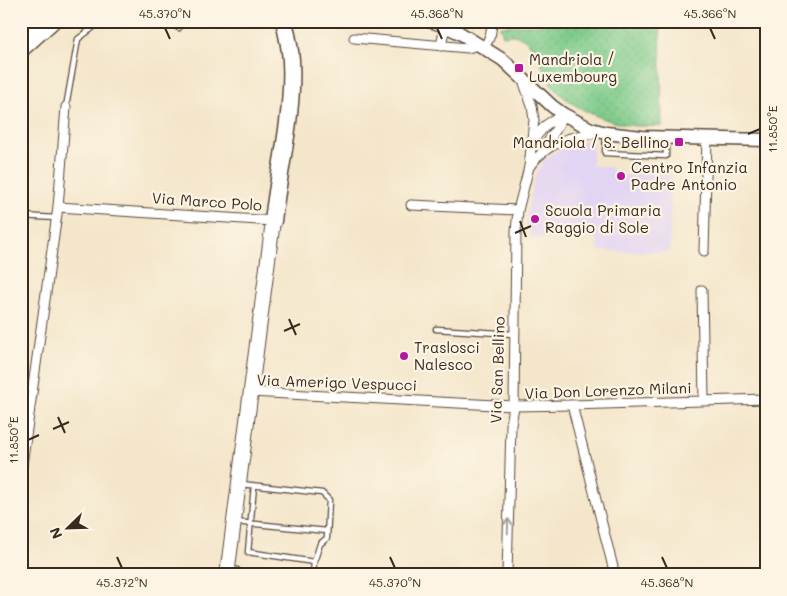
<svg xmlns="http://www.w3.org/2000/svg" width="787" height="596" viewBox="0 0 787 596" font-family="Mali,sans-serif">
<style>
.built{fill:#e2d4f3}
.park{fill:url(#park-dots);stroke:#5c7a54}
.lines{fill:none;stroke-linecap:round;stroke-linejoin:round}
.lane-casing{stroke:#574638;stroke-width:7}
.street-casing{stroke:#574638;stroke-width:11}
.secondary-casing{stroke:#574638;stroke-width:15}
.primary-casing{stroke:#574638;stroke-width:16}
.highway-casing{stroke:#574638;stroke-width:19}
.lane{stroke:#fff;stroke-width:4.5}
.street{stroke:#fff;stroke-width:9}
.secondary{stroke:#fff;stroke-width:12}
.primary{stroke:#fff;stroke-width:14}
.highway{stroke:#fff;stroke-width:16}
.oneway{stroke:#a79f9a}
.ticks{fill:none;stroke:#3b2a1e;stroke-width:2}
.poi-dot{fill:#b5179e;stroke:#fcf5e5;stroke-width:2}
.labels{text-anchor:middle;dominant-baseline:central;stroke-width:4.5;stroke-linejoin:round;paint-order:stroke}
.poi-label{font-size:15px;fill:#3b2a1e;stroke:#fcf5e5;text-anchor:start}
.street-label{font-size:15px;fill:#3b2a1e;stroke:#fcf5e5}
.neatline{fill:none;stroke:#3b2a1e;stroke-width:2}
.ticks-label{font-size:12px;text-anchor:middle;fill:#3b2a1e}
</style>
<defs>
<pattern id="park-dots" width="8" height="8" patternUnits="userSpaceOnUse" patternTransform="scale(1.25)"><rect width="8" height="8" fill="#7ecb8a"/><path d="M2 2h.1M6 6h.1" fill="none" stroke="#6eae77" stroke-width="1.8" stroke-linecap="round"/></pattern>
</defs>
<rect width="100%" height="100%" fill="#fcf5e5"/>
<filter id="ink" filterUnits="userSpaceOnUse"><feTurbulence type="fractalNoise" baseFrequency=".02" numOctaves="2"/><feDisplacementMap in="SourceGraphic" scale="10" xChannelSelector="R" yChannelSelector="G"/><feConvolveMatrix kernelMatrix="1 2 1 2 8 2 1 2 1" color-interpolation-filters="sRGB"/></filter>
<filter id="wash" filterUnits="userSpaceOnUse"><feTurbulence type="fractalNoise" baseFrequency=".0096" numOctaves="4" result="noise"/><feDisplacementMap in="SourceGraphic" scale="20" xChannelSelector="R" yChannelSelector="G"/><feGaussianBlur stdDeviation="1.12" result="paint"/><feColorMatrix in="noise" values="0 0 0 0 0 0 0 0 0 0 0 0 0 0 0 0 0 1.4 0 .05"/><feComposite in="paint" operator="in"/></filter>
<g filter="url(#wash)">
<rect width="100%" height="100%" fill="#f4e6ca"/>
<polygon class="built" points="584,141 593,142 592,166 612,167 613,176 630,176 630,168 670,169 670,252 598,251 597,238 530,238 530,226 526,225 528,206 536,174 544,161 552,154 565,146"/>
<path class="park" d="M633 21H660L662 126C650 126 638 127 627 125 603 121 572 107 555 89 542 75 537 37 514 35 511 34 506 36 503 36L500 26Z"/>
</g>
<g filter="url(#ink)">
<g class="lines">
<g class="lane-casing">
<g id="lane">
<polyline points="165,21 179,28 181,21"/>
<polyline points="66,107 78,39 102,21"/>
<polyline points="606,135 605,153 666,156 666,138"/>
<polyline points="21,216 56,218"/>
<polyline points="436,329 514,334"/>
<polyline points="241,484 322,493 329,500 327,538 320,544 314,562 313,575"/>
<polyline points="254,486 248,552 314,562"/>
<polyline points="235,522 327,531"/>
<polyline points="229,569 237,570 237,575"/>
</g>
</g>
<g class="street-casing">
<g id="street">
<polyline points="354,38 468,48 474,46 478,43"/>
<polyline points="441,46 445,26"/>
<path d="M484 47C490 39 493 31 491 21"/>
<polyline points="533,140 546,125 563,114"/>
<path d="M542 152C549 139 559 128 563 114"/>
<path d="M529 167C532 163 536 158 540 155 555 140 577 135 598 133"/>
<polyline points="411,205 518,210"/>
<polyline points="58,207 273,221"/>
<polyline points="704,251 707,138"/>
<polyline points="702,290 704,400"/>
<polyline points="250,392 514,406 572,405 766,399"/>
<polyline points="572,405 615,575"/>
<polyline points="21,472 58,207 66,107"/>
<polyline points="507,575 511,425 514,406 516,232 518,210 529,167 534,120 532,106 524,83"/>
</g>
</g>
<g class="secondary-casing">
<polyline id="secondary" points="430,21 445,26 460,33 503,60 552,106 563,114 591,129 606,133 642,137 766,140"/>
</g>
<g class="primary-casing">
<polyline id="primary" points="227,575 273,221"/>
</g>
<g class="highway-casing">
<g id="highway">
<polyline points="21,28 29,21"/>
<polyline points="21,49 52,21"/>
<path d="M273 221C279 168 294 114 291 60 290 47 287 34 284 21"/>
</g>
</g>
<use href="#lane" class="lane"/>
<use href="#street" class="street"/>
<use href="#secondary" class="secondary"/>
<use href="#primary" class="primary"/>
<use href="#highway" class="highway"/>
</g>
<defs><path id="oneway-shaft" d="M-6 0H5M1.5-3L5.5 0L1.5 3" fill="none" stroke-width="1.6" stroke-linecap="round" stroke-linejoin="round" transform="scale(1.25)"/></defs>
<use class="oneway" href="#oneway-shaft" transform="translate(508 526) rotate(-88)"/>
</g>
<path class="ticks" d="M165 28 170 39M437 28 442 39M710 28 715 39M748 134 760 129M520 221 526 237M515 233 531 226M289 319 296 335M284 331 300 324M58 417 65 433M53 429 69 422M28 440 39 435M117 557 122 568M390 557 395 568M662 557 667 568"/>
<g class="poi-dot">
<rect x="514" y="63" width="10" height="10" rx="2.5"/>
<rect x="674" y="137" width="10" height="10" rx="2.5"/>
<circle cx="621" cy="176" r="5"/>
<circle cx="535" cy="219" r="5"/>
<circle cx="404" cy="356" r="5"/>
</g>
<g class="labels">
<g class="poi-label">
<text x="529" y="59">Mandriola /<tspan x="529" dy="17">Luxembourg</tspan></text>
<text x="669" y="142" text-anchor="end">Mandriola / S. Bellino</text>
<text x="631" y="167">Centro Infanzia<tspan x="631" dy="17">Padre Antonio</tspan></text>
<text x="545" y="210">Scuola Primaria<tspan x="545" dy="17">Raggio di Sole</tspan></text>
<text x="414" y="347">Traslosci<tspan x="414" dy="17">Nalesco</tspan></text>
</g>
<g class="street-label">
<text transform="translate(207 201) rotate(4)">Via Marco Polo</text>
<text transform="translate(497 370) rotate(-88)">Via San Bellino</text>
<text transform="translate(337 382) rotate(2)">Via Amerigo Vespucci</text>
<text transform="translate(608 390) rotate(-2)">Via Don Lorenzo Milani</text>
</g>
</g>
<rect width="787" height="596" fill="none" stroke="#fcf5e5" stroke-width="55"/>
<g transform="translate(68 528) rotate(247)" stroke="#fcf5e5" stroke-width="4" paint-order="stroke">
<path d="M0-4L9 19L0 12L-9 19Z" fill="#3b2a1e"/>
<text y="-8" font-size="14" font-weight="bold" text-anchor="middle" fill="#3b2a1e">N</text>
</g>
<rect x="28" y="28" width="732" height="540" class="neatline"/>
<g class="ticks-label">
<text x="165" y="18">45.370°N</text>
<text x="437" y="18">45.368°N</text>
<text x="710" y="18">45.366°N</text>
<text transform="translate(773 129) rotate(-90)" y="4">11.850°E</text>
<text transform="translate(14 440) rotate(-90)" y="4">11.850°E</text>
<text x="122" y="587">45.372°N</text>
<text x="395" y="587">45.370°N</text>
<text x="667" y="587">45.368°N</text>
</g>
</svg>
